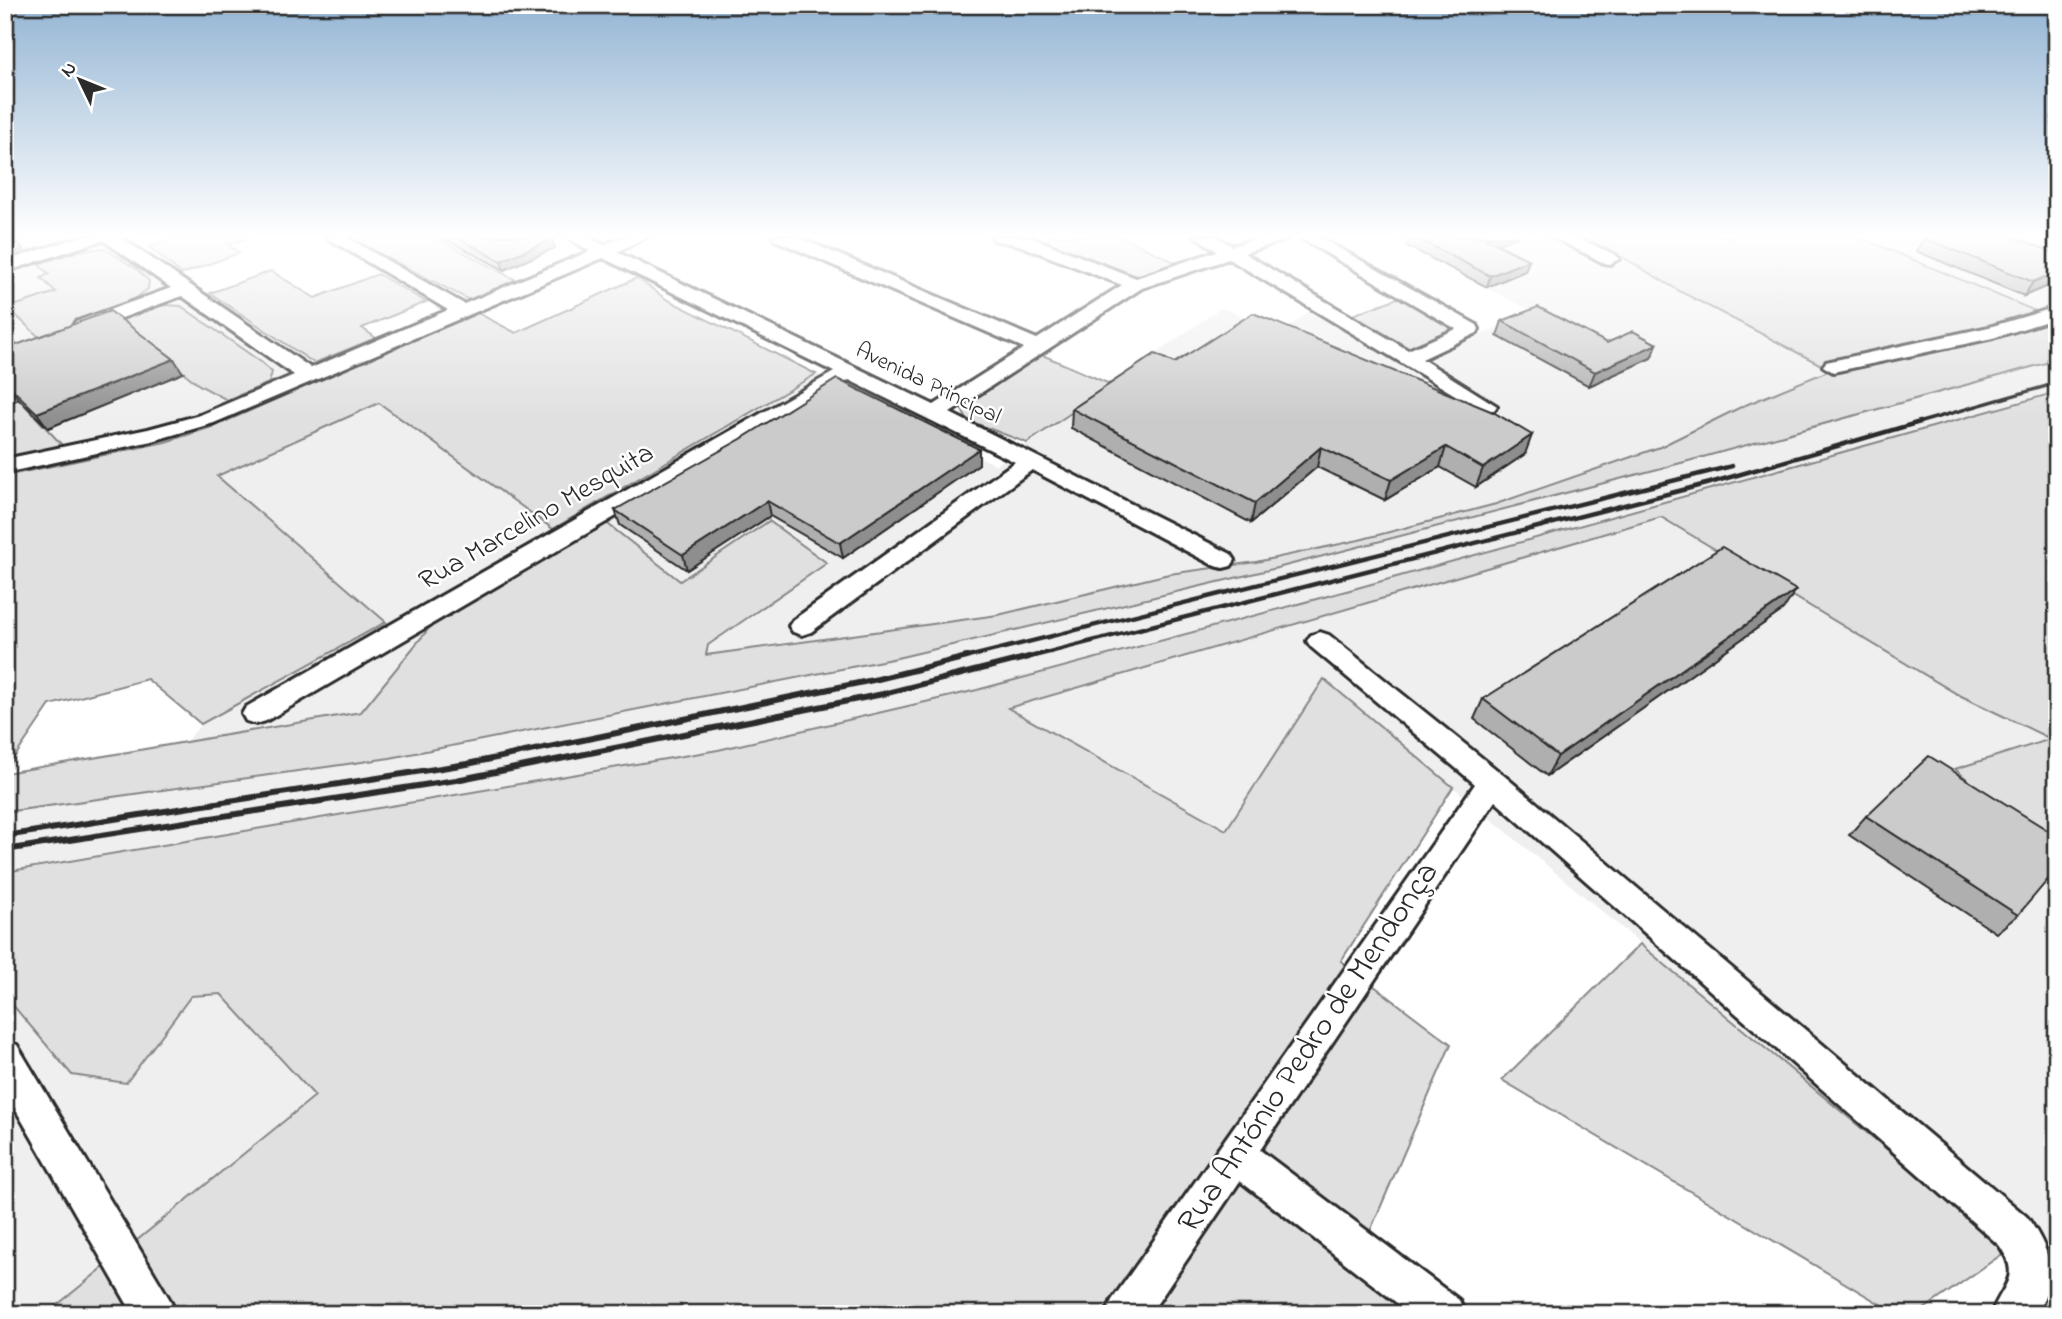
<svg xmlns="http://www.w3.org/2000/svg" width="2062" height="1319" viewBox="0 0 2062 1319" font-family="'Indie Flower',sans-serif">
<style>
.built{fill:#efefef}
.green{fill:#e0e0e0;stroke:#868686;stroke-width:2}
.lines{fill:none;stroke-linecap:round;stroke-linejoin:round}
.street-casing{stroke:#2b2b2b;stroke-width:6}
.street{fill:#fff;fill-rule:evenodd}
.rail-far2{stroke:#2b2b2b;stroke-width:3.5}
.rail-far1{stroke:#2b2b2b;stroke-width:4.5}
.rail{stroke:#2b2b2b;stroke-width:6}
.wall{fill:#afafaf;stroke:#2b2b2b;stroke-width:2}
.shaded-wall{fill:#8e8e8e;stroke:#2b2b2b;stroke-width:2}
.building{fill:#cbcbcb;stroke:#2b2b2b;stroke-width:2}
.labels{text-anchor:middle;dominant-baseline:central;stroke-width:5;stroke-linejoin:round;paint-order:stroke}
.far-street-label{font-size:23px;fill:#2b2b2b;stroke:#fff}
.street-label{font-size:28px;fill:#2b2b2b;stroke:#fff}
.near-street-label{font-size:33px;fill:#2b2b2b;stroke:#fff}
</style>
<rect width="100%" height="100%" fill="#fff"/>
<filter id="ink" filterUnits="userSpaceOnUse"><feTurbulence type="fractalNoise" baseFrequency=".0143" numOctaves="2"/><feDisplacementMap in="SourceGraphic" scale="14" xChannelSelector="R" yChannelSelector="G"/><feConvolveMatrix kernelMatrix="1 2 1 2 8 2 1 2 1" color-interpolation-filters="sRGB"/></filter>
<g filter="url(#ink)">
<g class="built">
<polygon points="5,236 124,236 328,378 215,426 165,442 5,476"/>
<polygon points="1386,236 1570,236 1624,258 1681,292 1832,370 1743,406 1660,447 1496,504 1359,540 1256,562 1169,574 998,615 705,655 186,742 201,724 386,622 216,476 328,424 379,403 553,529 816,374 996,465 1221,308 1284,331 1312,309 1408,366 1533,312"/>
<polygon points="1856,236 2057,236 2057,320 2027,308"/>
<polygon points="2057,360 2057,392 1350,590 977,690 718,750 5,872 5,812 390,758 897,658 1277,568 1681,463"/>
<polygon points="1661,517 1957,694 2052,740 2057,735 2057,1290 1324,680 1226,830 1007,708"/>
<polygon points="221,994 315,1096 46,1314 5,1314 5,996 72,1075 126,1083 191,996"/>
</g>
<g class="green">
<polygon points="180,236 252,236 228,245 239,253 182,274 149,247"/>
<polygon points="346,236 433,236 516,280 471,301"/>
<polygon points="1052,236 1120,236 1177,263 1136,276 1044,241"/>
<polygon points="1570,236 1856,236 2057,320 2057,360 1681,463 1277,568 897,658 390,758 5,812 5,773 361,712 434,622 604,521 680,581 769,521 827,563 708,645 706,655 998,615 1169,574 1256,562 1359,540 1496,504 1660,447 1743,406 1831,370 1681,292 1624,258"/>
<polygon points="104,248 138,270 149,281 148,289 127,305 39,337 8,308 56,292 41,278 49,274 38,264 79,251"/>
<polygon points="271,271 315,298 378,274 426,302 362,328 376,338 314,363 210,293"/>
<polygon points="637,278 666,299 816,374 553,529 379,403 217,476 386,622 201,724 147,679 50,705 5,771 5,476 165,442 215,426 476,312 516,333"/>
<polygon points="1400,297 1457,330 1406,350 1350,316"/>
<polygon points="166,305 181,306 261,362 272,372 269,383 227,400 199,385 118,319 147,308"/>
<polygon points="1040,354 1112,385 1027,443 967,420 961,408"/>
<polygon points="2057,392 2057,735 2052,740 2057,743 2057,841 1969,781 1955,769 2051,739 1957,694 1661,517 1008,708 1226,830 1324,679 1453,787 1341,961 1451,1044 1355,1266 1414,1314 46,1314 315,1096 221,994 191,996 126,1083 72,1075 5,996 5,872 718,750 977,690 1350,590"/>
<polygon points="19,399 62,445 5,459 5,404"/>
<polygon points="1640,944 2008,1250 1917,1314 1897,1314 1502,1080"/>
</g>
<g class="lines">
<g class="street-casing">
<g id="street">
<polygon points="83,236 119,236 311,368 448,310 324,236 344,236 464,304 590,251 564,236 585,236 604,245 625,236 648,236 617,252 934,405 1024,348 775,240 773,236 795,236 1037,339 1122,285 1019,245 994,240 992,236 1030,237 1136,278 1217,251 1195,236 1215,236 1232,246 1263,236 1288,236 1286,240 1244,253 1408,350 1456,329 1297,236 1317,236 1477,325 1479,329 1477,333 1422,359 1497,406 1494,410 1480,410 1229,259 1142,288 950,413 1231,554 1235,560 1231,566 1223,568 1215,566 1032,470 811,632 802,635 793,632 789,626 793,620 1015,462 849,380 266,721 256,724 246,721 242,714 246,707 834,372 603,258 214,423 152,441 5,473 5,459 148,429 200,415 294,375 182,296 89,330 75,330 73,326 75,322 171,288 103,240 5,272 5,261"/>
<polygon points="1551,236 1573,236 1616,255 1619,259 1610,264 1604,263"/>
<polygon points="2057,307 2057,318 1993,338 1833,372 1823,366 1826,362 1989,327"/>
<path d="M1320 632 1329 635 1502 774 2027 1217C2051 1251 2059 1276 2036 1314H1991C2003 1283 2022 1278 1999 1245L1495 801 1260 1150 1459 1300 1465 1314H1411L1240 1181 1150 1314H1106L1112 1300 1475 784 1311 647 1307 641 1311 635Z"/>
<polygon points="5,1040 17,1045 170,1300 176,1314 133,1314 5,1091"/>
</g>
</g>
<use href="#street" class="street"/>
<polyline class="rail-far2" points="1914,424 2057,383"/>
<g class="rail-far1">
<polyline points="960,659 1732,466"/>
<polyline points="1022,659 1710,483 1920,422"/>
</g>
<g class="rail">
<polyline points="5,836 467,764 878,679 967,657"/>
<polyline points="5,850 456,780 883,694 1029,657"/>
</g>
</g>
<g class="wall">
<polygon points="440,236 545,236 552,239 555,248 504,270"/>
<polygon points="1410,236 1519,236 1497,244 1529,260 1525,271 1487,287 1407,246"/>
<polygon points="1924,238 2057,254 2057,282 2024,296 1916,251"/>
<polygon points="1502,321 1607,343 1657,344 1651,358 1589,386 1497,336"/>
<polygon points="5,349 183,373 48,428 19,399 5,404"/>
<polygon points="1174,363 1525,454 1476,487 1440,467 1385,500 1317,467 1251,523 1071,428 1072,409"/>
<polygon points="979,449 979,464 843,558 770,516 687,570 620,525 615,510"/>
<polygon points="1783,610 1547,776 1474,719 1483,699"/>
<polygon points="1866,816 2018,915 1996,933 1849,835"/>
</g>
<g class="shaded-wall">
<polygon points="1492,236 1519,236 1482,250 1486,239"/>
<polygon points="15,238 24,250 5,256 5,241"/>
<polygon points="552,239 555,248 504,270 501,261"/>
<polygon points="1529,260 1525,271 1487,287 1490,276"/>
<polygon points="2057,272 2057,282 2024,296 2033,282"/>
<polygon points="1657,344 1651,358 1589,386 1595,372"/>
<polygon points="174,359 183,373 48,428 37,413"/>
<polygon points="5,385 8,385 19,399 5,404"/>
<polygon points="1532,435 1525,454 1476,487 1483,468"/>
<polygon points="1321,447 1317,467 1251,523 1255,503"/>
<polygon points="1446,447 1440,467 1385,500 1391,480"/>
<polygon points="979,449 979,464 843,558 840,543"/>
<polygon points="767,501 770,516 687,570 683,555"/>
<polygon points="1796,590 1783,610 1547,776 1558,756"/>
</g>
<g class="building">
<polygon points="5,236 14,236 15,238 5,241"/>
<polygon points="454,236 545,236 552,239 501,261"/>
<polygon points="1413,236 1492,236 1486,239 1529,260 1490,276"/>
<polygon points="1927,236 2011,236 2057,254 2057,272 2033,282 1924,238"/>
<polygon points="1538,307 1607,343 1633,331 1657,344 1595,372 1502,321"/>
<polygon points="110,311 174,359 37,413 8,385 5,385 5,349"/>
<polygon points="1253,313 1493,412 1532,435 1483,468 1446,447 1391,480 1321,447 1255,503 1072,409 1155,354 1174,363"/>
<polygon points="837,379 979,449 840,543 767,501 683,555 615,510 741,439"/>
<polygon points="1722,547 1796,590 1558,756 1483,699"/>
<polygon points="1929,756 2057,836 2057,869 2018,915 1866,816"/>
</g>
</g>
<linearGradient id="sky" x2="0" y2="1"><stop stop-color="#94b5d4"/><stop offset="0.56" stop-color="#fff"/><stop offset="1" stop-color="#fff" stop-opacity="0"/></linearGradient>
<rect width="2062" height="421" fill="url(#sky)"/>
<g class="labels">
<g class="far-street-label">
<text transform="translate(928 384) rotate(26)">Avenida Principal</text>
</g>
<g class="street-label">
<text transform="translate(537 518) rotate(-30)">Rua Marcelino Mesquita</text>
</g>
<g class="near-street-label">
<text transform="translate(1309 1048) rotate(-56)">Rua António Pedro de Mendonça</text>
</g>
</g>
<rect width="2062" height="1319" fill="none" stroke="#fff" stroke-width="28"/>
<rect x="14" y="14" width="2034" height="1291" fill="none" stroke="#2b2b2b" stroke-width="2.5" filter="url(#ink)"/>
<g transform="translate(80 80) rotate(313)" stroke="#ffffff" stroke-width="5" paint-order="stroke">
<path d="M0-5L12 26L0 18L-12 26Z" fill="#2b2b2b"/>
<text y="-10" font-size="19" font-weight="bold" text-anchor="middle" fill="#2b2b2b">N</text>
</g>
</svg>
